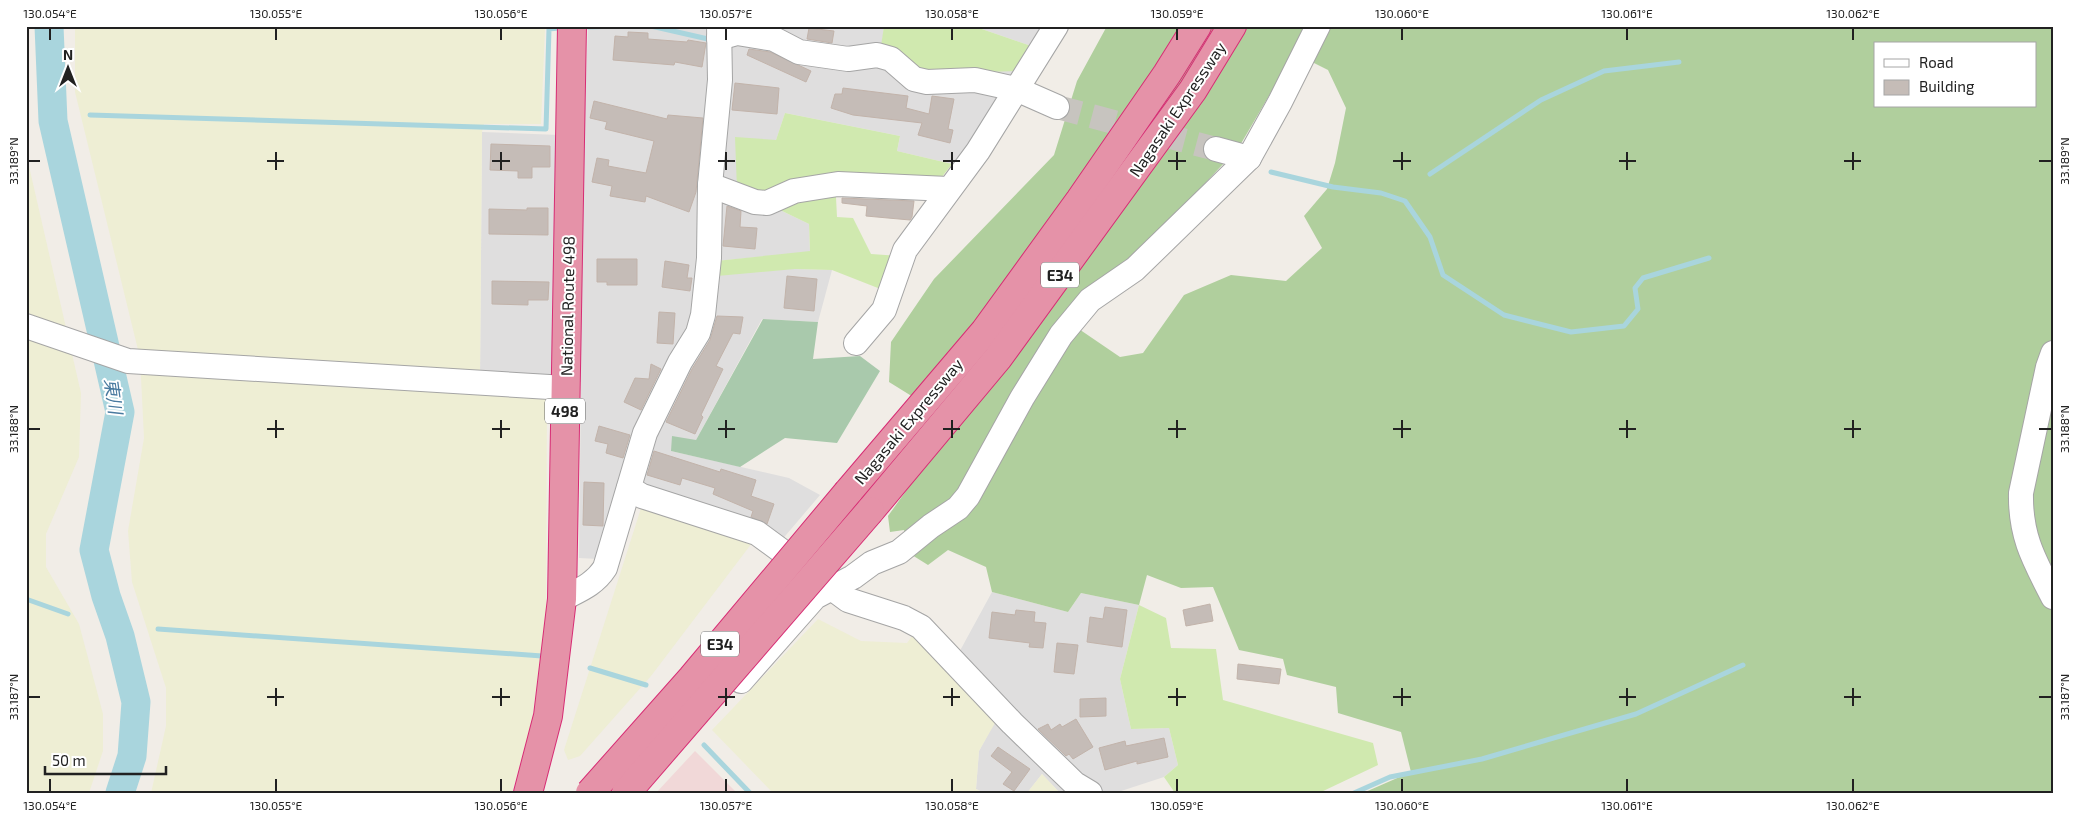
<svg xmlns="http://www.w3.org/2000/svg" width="2079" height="819" viewBox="0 0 2079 819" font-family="'Exo 2','Noto Sans JP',sans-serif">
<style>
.residential{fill:#dfdede}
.commercial{fill:#f1d8d8}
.farmland{fill:#eeeed4}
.grass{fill:#d0e9af}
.forest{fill:#b0cf9d;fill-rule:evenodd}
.cemetery{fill:#a9c9ac}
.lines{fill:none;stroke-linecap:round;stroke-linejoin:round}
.stream{stroke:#a9d5dd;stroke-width:5}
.river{stroke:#a9d5dd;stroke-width:29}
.building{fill:#c5bcb7;stroke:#c2b3aa}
.minor-tunnel{stroke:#c7c4bf;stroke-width:24;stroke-dasharray:24 12;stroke-linecap:butt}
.minor-casing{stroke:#a5a5a5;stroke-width:26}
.highway-casing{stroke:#d72c74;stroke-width:30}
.minor{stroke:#fff;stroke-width:24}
.highway{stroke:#e592a8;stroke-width:28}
.highway-bridge-casing{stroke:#d72c74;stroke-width:30;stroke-linecap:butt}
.highway-bridge{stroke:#e592a8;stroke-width:28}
.ticks{fill:none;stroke:#212121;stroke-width:2}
.labels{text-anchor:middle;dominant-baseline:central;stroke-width:4;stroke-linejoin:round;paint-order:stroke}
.shield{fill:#fff;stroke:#646464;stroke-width:1}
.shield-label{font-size:15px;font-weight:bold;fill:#212121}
.street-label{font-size:16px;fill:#212121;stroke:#fff}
.water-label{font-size:18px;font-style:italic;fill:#497a9f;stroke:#fff}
.neatline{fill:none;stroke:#212121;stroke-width:2}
.ticks-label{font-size:12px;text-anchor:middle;fill:#212121}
</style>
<rect width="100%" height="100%" fill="#f1ede7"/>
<g class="residential">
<polygon points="588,26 884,26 882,46 1020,71 972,148 952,164 897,151 900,136 785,113 776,140 737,189 809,224 810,252 716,261 795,269 832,270 818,322 762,319 696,440 671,451 789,478 820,495 769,555 752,543 621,497 598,559 579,558 581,382 480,378 482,132 584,136"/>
<polygon points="973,26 1044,26 1031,46"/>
<polygon points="992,592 1068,612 1081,593 1139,605 1120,679 1131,729 1169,728 1178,765 1164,777 1115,793 1060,793 1042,774 1027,793 984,793 976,789 979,751 994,723 950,669"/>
</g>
<polygon class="commercial" points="695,751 737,793 656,793"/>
<g class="farmland">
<polygon points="75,26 550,26 545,29 541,124 484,124 482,132 480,378 547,397 546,612 532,720 512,793 151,793 166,726 166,688 132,582 128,531 144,438 140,358 75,92"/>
<polygon points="26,153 81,393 79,457 46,534 46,567 79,624 103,714 103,751 89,793 26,793"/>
<polygon points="642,505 752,543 651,676 580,756 568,760 564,750"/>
<polygon points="818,619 861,641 907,643 912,636 950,669 995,723 979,751 976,789 984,793 773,793 712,730"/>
<polygon points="1042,774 1060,793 1027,793"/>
</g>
<g class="grass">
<polygon points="884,26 973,26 1031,46 1020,71 919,74 881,46"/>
<polygon points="785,113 900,136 897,151 952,164 941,178 835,178 837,217 853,218 871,254 900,256 883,290 832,270 795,269 717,276 716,261 810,251 809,224 737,189 735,137 776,140"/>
<polygon points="1139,605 1166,618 1171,648 1216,649 1223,700 1373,743 1378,765 1319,793 1175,793 1164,777 1178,765 1169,728 1131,729 1120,679"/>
</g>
<path class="forest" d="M1107 26H2053V793H1363L1411 772 1401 732 1338 713 1336 687 1287 675 1283 659 1239 650 1213 587 1181 588 1147 575 1139 605 1081 593 1068 612 992 592 986 567 948 550 928 565 912 555 904 530 890 532 888 516 955 423 889 382 891 342 934 279 1054 155 1077 81ZM1875 44H2035V106H1875ZM1294 53 1328 70 1346 108 1335 163 1327 189 1304 216 1322 248 1286 281 1231 275 1184 295 1143 353 1120 357 1073 325 1077 298 1151 241 1239 147Z"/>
<polygon class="cemetery" points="763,319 818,322 813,359 860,356 880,371 837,443 785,438 740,467 671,451 672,436 696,440"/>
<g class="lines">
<g class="stream">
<polyline points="651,26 708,39"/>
<polyline points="588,27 617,26"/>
<polyline points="90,115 546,129 549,29 559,28"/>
<polyline points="1271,172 1333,187 1381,193 1405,201 1430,237 1443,275 1504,315 1571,332 1624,326 1638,309 1635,288 1643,278 1709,258"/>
<polyline points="1430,174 1541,100 1604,71 1679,62"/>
<polyline points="26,599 68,614"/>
<polyline points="158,629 542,656"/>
<polyline points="590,668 646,685"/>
<polyline points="704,745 750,793"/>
<polyline points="1354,793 1390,777 1482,759 1636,714 1743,665"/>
</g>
<polyline class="river" points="49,26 53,121 120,412 94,550 106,596 120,636 136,702 132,756 120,793"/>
</g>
<g class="building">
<polygon points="809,28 834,31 832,43 807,39"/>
<polygon points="628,32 648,33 648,39 687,42 688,40 706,43 702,67 675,62 674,65 613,60 615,36 628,37"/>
<polygon points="749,49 770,52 811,71 806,82 747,55"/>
<polygon points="735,83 779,88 777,114 732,110"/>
<polygon points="843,88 908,96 906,108 929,114 932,96 954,99 948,129 953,130 950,143 918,135 922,123 853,115 831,108 835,94 842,94"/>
<polygon points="594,101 667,119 668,115 703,118 696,192 689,212 646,196 645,202 610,196 612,186 592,182 597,158 609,160 608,166 646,173 654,141 605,129 607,122 590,118"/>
<polygon points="491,144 550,146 550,167 532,167 532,178 518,178 518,171 490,170"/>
<polygon points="842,198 914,201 912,217 910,220 866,216 867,206 842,203"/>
<polygon points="727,206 741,211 740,227 757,228 755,249 723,246"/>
<polygon points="527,208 548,208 548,235 489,234 489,209 527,210"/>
<polygon points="597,259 637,259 637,285 607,285 607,282 597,282"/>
<polygon points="665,261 689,265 687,278 692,278 690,291 662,287"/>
<polygon points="787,276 817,279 814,311 784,308"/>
<polygon points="492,281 549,282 548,300 528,300 528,305 492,304"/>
<polygon points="659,312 675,313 673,344 657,343"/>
<polygon points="717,316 743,317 740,334 733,333 716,366 723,369 701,415 703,417 695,434 666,422 692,369 710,340"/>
<polygon points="651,364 661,369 641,410 624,402 635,378 649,379"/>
<polygon points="599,426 630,435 623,458 606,453 608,444 595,441"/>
<polygon points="654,451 720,472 721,469 756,480 751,496 774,504 767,524 751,517 753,511 713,494 715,488 682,478 680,485 647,475"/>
<polygon points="584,482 604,483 603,526 583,525"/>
<polygon points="1210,604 1213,621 1186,626 1183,610"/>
<polygon points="1105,607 1127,610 1122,647 1087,642 1090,617 1103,619"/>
<polygon points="1016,610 1035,612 1034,622 1046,623 1043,648 1029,647 1030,643 989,638 992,612 1015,615"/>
<polygon points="1057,643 1078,645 1074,674 1054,672"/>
<polygon points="1238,664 1281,669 1279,684 1237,679"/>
<polygon points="1106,698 1106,716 1080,717 1080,699"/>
<polygon points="1076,719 1093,747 1073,759 1069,754 1066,756 1038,729 1048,724 1051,730 1060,724 1062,727"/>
<polygon points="1164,738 1168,757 1137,764 1137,761 1105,770 1099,748 1125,741 1126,746"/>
<polygon points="998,747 1030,769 1014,791 1003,784 1012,772 991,756"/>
</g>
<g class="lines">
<polyline class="minor-tunnel" points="1057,107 1216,149"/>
<g class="minor-casing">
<g id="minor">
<polyline points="719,38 737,33 774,39 799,52 848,59 877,55 891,59 914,79 927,82 975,80 1016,89 1057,107"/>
<polyline points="1216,149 1249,158"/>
<polyline points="710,185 755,202 767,203 794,191 838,184 948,189"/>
<polyline points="26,326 128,361 566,388"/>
<polyline points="856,343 884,310 905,250 978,151 1056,26"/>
<path d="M2053 353 2048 367 2021 493C2020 536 2034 560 2053 597"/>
<polyline points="629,488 642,496 757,533 848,600 904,618 921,627 1012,723 1075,784 1090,793"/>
<path d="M562 599C579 590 594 585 605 568L645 433 680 362 698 333 703 315 709 258 710 185 720 80 719 26"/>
<polyline points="741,681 815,597 853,577 872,563 899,552 931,526 958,508 968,496 1022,398 1061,335 1090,300 1135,269 1249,158 1280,102 1318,26"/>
</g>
</g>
<g class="highway-casing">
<g id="highway">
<polyline points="848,492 985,331 1080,200 1167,74 1197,26"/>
<polyline points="870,511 998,358 1193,90 1232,26"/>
<polyline points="528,793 548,716 562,599 572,26"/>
</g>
</g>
<use href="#minor" class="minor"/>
<use href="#highway" class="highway"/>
<g class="highway-bridge-casing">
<g id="highway-bridge">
<polyline points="590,793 692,678 848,492"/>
<polyline points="626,793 870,511"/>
</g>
</g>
<use href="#highway-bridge" class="highway-bridge"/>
</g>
<path class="ticks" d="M50 28V40M276 28V40M501 28V40M726 28V40M952 28V40M1177 28V40M1402 28V40M1627 28V40M1853 28V40M276 152V170M501 152V170M726 152V170M952 152V170M1177 152V170M1402 152V170M1627 152V170M1853 152V170M28 161H40M267 161H284M492 161H510M718 161H735M943 161H960M1168 161H1186M1393 161H1411M1619 161H1636M1844 161H1861M2039 161H2052M276 420V438M501 420V438M726 420V438M952 420V438M1177 420V438M1402 420V438M1627 420V438M1853 420V438M28 429H40M267 429H284M492 429H510M718 429H735M943 429H960M1168 429H1186M1393 429H1411M1619 429H1636M1844 429H1861M2039 429H2052M276 688V706M501 688V706M726 688V706M952 688V706M1177 688V706M1402 688V706M1627 688V706M1853 688V706M28 697H40M267 697H284M492 697H510M718 697H735M943 697H960M1168 697H1186M1393 697H1411M1619 697H1636M1844 697H1861M2039 697H2052M50 779V792M276 779V792M501 779V792M726 779V792M952 779V792M1177 779V792M1402 779V792M1627 779V792M1853 779V792"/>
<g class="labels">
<g class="shield">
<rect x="1041" y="262.5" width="38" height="25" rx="4"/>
<rect x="545" y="398.5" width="40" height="25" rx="4"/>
<rect x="701" y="631.5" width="38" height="25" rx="4"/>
</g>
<g class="shield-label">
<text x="1060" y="275">E34</text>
<text x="565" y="411">498</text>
<text x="720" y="644">E34</text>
</g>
<g class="street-label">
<text transform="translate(1177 109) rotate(-56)">Nagasaki Expressway</text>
<text transform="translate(567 306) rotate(-89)">National Route 498</text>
<text transform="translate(908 421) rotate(-50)">Nagasaki Expressway</text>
</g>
<g class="water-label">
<text transform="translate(114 396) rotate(82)">東川</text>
</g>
</g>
<rect width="2079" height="819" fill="none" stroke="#ffffff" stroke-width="55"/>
<rect x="1874" y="42" width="162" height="65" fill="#ffffff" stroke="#a6a6a6"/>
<rect x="1884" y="59" width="25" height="8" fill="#ffffff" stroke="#a6a6a6"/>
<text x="1919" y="68" font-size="15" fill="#212121">Road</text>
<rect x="1884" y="80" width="25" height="15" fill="#c5bcb7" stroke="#a6a6a6"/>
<text x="1919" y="92" font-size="15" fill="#212121">Building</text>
<g transform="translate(68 68)" stroke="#ffffff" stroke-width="4" paint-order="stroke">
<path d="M0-4L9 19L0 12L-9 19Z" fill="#212121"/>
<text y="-8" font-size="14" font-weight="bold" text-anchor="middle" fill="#212121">N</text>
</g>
<path d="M45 766v8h121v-8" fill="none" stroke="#212121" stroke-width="2.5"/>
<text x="52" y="766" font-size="15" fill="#212121" stroke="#ffffff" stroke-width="4" paint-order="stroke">50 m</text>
<rect x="28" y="28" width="2024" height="764" class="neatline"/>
<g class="ticks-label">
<text x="50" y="18">130.054°E</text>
<text x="276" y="18">130.055°E</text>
<text x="501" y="18">130.056°E</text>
<text x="726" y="18">130.057°E</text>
<text x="952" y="18">130.058°E</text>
<text x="1177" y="18">130.059°E</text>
<text x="1402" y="18">130.060°E</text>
<text x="1627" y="18">130.061°E</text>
<text x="1853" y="18">130.062°E</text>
<text transform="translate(14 161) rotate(-90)" y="4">33.189°N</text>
<text transform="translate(2065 161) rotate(-90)" y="4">33.189°N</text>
<text transform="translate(14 429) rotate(-90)" y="4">33.188°N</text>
<text transform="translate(2065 429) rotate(-90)" y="4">33.188°N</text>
<text transform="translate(14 697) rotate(-90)" y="4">33.187°N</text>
<text transform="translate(2065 697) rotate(-90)" y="4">33.187°N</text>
<text x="50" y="810">130.054°E</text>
<text x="276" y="810">130.055°E</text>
<text x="501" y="810">130.056°E</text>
<text x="726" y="810">130.057°E</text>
<text x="952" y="810">130.058°E</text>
<text x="1177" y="810">130.059°E</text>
<text x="1402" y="810">130.060°E</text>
<text x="1627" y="810">130.061°E</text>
<text x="1853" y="810">130.062°E</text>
</g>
</svg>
